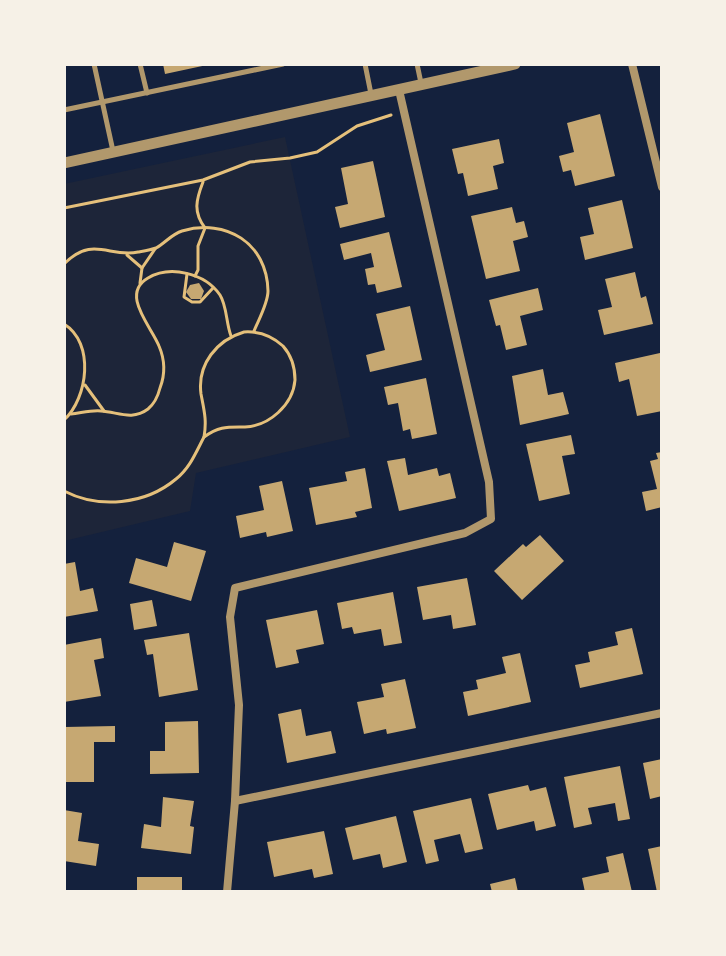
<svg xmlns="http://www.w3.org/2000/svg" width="726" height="956" viewBox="0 0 726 956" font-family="'PT Serif',serif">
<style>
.green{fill:#1d2539}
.building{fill:#c6a872}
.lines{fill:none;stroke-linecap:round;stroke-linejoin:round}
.path{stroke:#e5c07b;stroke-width:3}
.service{stroke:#b1986c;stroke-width:5}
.minor{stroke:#b1986c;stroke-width:8}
.tertiary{stroke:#b1986c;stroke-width:11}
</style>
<rect width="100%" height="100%" fill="#14213d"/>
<polygon class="green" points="285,137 350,437 196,473 190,511 64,541 64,184"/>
<g class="building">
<polygon points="163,64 207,64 207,65 165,74"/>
<polygon points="600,114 615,176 575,186 571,170 563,172 559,156 574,152 567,123"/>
<polygon points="499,139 504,163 493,166 498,189 468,196 463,173 458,174 452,149"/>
<polygon points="373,161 385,217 340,228 335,207 348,204 341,168"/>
<polygon points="622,200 633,248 585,260 580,237 594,234 588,208"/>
<polygon points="512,207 516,223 524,221 528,237 513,241 520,271 486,279 471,216"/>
<polygon points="389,232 402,287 377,293 375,284 368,285 365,269 374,267 371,253 344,260 340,244"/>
<polygon points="635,272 641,298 646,296 653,324 604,335 598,310 612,307 605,279"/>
<polygon points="199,283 204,291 201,299 191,299 186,292 190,285"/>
<polygon points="538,288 543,310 520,316 527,345 506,350 500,325 496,326 489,300"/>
<polygon points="410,306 422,360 370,372 366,355 385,350 376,314"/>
<polygon points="660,353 662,411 637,416 629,379 619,382 615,363"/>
<polygon points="543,369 548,395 563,392 569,414 520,425 512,376"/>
<polygon points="426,378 437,434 412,439 410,429 403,431 398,403 388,405 384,387"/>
<polygon points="571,435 575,454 562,456 570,494 539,501 526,444"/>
<polygon points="662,452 662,507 646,511 642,492 657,489 650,461 658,459 656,453"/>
<polygon points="405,458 408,475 437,468 439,476 450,473 456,498 399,511 387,461"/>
<polygon points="365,468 372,508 355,512 357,517 316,525 309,488 347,481 345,472"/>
<polygon points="282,481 293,531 267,537 266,532 240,538 236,516 264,510 259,486"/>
<polygon points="540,535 564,561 522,600 494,571 523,544 526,547"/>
<polygon points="174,542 206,551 191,601 129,583 136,558 167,567"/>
<polygon points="75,562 80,591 93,588 98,611 64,617 64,564"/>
<polygon points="467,578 476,625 453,629 451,615 423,620 417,587"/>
<polygon points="393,592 402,643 384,646 381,629 354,634 352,627 342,629 337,603"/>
<polygon points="152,600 157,626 134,630 130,604"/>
<polygon points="317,610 324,644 296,650 299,663 276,668 266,620"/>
<polygon points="632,628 643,674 580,688 575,665 590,662 588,652 618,645 615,632"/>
<polygon points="189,633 198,690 159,697 153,654 147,655 144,640"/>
<polygon points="101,638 104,658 94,660 101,696 64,702 64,645"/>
<polygon points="520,653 531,702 468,716 463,692 478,689 476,680 506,673 502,657"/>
<polygon points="405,679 416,728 387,734 386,729 364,734 357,702 384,697 381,684"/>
<polygon points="301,709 306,736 331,731 336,753 287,763 278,714"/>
<polygon points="198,721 199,773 150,774 150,751 165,751 165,722"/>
<polygon points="115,726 115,742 94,742 94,782 65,782 65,727"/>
<polygon points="662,759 662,796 650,799 643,763"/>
<polygon points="620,766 630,819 618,821 615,803 588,808 592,824 574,828 564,777"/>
<polygon points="528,785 530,791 546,787 556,826 536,831 534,821 497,830 488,794"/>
<polygon points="163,797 194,801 190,826 194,827 191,854 141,848 144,824 161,827"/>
<polygon points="471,798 483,849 465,853 460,834 434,840 439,861 426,864 413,811"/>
<polygon points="64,810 82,813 78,841 99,844 96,866 64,861"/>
<polygon points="396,816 407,862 383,868 380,854 353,860 345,828"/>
<polygon points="324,831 333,874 314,878 312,869 274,877 267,842"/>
<polygon points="662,846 662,892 657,892 648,849"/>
<polygon points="623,853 632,892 585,892 582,878 609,872 606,857"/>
<rect x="137" y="877" width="45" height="15"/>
<polygon points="515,878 518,892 492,892 490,884"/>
</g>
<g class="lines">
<g class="path">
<polyline points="64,208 203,180 250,162 290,158 317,152 357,126 391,115"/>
<polyline points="127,255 142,268 140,283"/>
<path d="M64 264C93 235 109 258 138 252 144 251 151 250 156 248 165 243 172 234 182 231 226 218 267 243 268 291 268 303 259 319 254 331"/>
<polyline points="142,268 155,249"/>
<polyline points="187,274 184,297 192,302 200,302 213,288"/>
<path d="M195 276 198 270V246L205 228C193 212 196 200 203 182"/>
<path d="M64 324C95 343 88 398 64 420"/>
<path d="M244 332C259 331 271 335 283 346 291 355 295 368 295 380 293 405 269 426 245 427 227 427 219 426 204 437 207 420 204 410 201 394 197 364 217 340 244 332Z"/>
<polyline points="85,385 104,411"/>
<path d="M71 414C81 413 91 410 101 411 118 412 132 421 148 409 154 404 158 396 160 388 165 375 165 360 159 346 151 326 120 294 148 278 170 265 205 273 220 295 227 306 226 323 231 336"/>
<path d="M64 491C99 509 145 505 176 479 190 468 196 452 204 437"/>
</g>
<g class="service">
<polyline points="94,64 113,151"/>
<polyline points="140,64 147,93"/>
<polyline points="365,64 371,94"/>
<polyline points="417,64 421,83"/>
<polyline points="64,110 283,64"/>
</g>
<g class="minor">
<polyline points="632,64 662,187"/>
<polyline points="235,801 662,713"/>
<polyline points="227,892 235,801 239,705 230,617 235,588 465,533 491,519 489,482 399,90"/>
</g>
<polyline class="tertiary" points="64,163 515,64"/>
</g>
<rect width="726" height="956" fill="none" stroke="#f6f1e7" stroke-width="132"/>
</svg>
